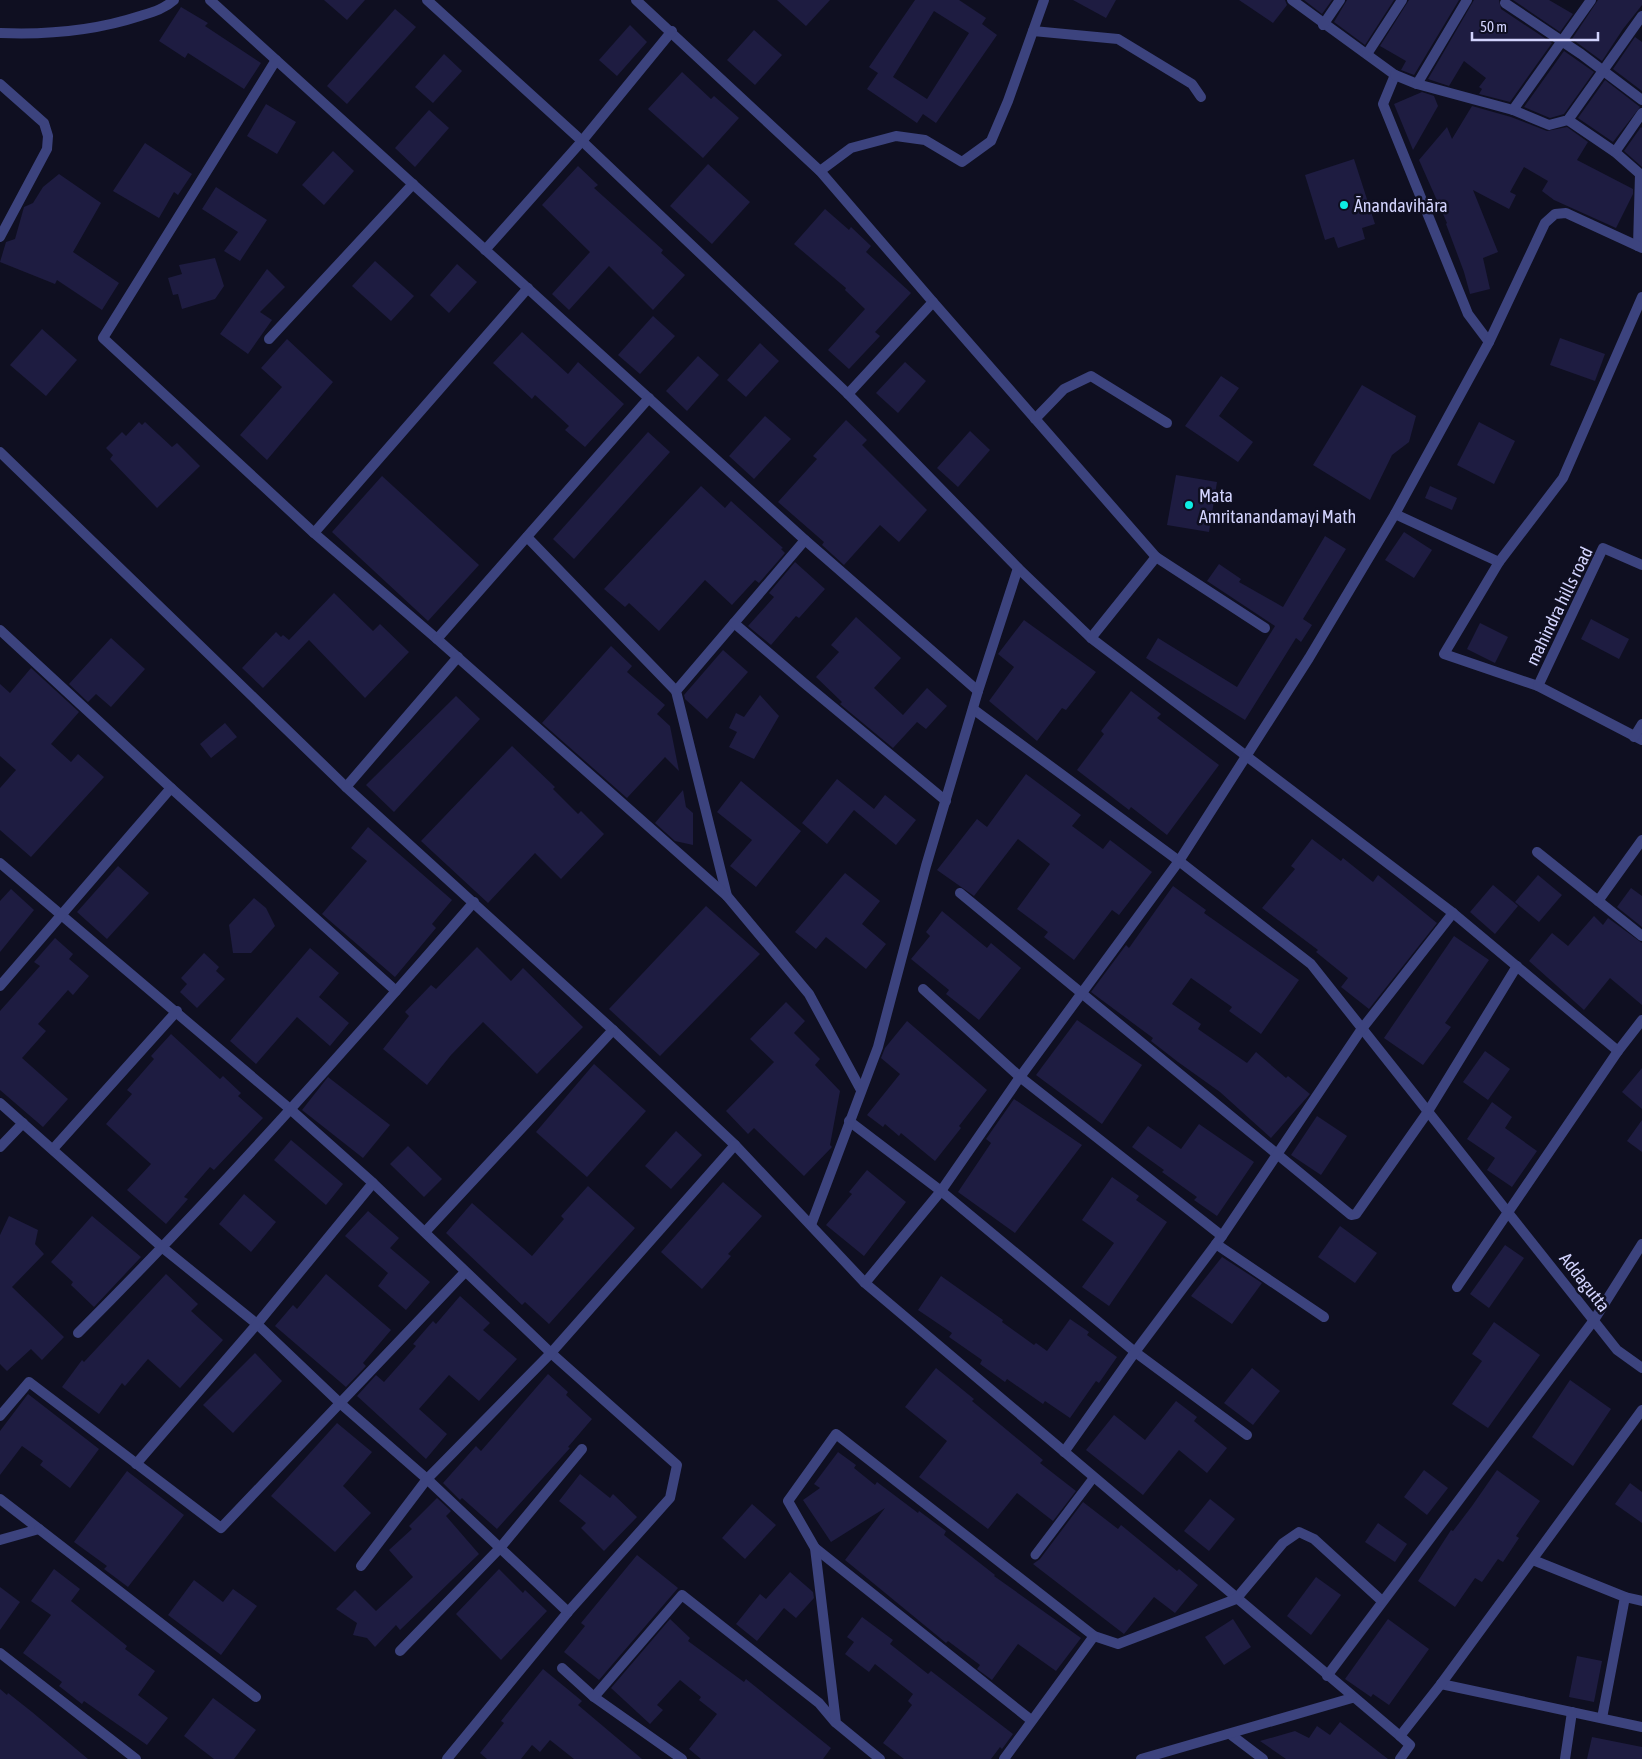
<svg xmlns="http://www.w3.org/2000/svg" width="1642" height="1759" viewBox="0 0 1642 1759" font-family="'Asap Condensed',sans-serif">
<style>
.building{fill:#1e1c41;fill-rule:evenodd}
.lines{fill:none;stroke-linecap:round;stroke-linejoin:round}
.lane{stroke:#3c437e;stroke-width:9}
.street{stroke:#3c437e;stroke-width:10}
.poi-dot{fill:#0dede4;stroke:#0f0f21;stroke-width:2}
.labels{text-anchor:middle;dominant-baseline:central;stroke-width:5;stroke-linejoin:round;paint-order:stroke}
.poi-label{font-size:18px;fill:#d2d3fd;stroke:#0f0f21;text-anchor:start}
.street-label{font-size:18px;fill:#d2d3fd;stroke:#0f0f21}
</style>
<rect width="100%" height="100%" fill="#0f0f21"/>
<g class="building">
<polygon points="324,0 365,0 347,20"/>
<polygon points="777,0 830,0 806,26"/>
<path d="M915 0H959L986 18 982 24 997 35 936 123 923 114 917 123 867 89 878 73 869 67ZM934 11 969 33 927 99 893 77Z"/>
<polygon points="1073,0 1116,0 1106,18"/>
<polygon points="1239,0 1285,0 1287,5 1273,23"/>
<polygon points="1304,0 1332,0 1322,14"/>
<polygon points="1347,0 1394,0 1365,45 1334,22"/>
<polygon points="1409,0 1459,0 1414,75 1401,70 1406,61 1380,46"/>
<polygon points="1474,0 1499,0 1501,9 1552,43 1510,102 1479,94 1482,89 1479,87 1486,78 1464,61 1449,86 1428,79"/>
<polygon points="1513,0 1549,0 1573,14 1560,32"/>
<polygon points="1598,0 1642,0 1642,5 1623,29 1602,61 1572,39"/>
<polygon points="181,7 208,23 205,26 261,63 244,89 188,53 185,58 159,41"/>
<polygon points="395,9 416,27 347,104 327,86"/>
<polygon points="630,25 647,42 617,76 599,60"/>
<polygon points="754,30 782,55 755,85 727,60"/>
<polygon points="1635,37 1642,42 1642,91 1613,69"/>
<polygon points="1564,51 1594,72 1564,114 1550,118 1524,107"/>
<polygon points="444,54 462,71 433,103 415,87"/>
<polygon points="682,72 711,99 714,96 739,118 703,158 648,109"/>
<polygon points="1605,80 1640,107 1613,142 1578,118"/>
<polygon points="1422,92 1434,96 1438,106 1413,150 1394,104"/>
<polygon points="266,104 296,122 277,154 247,136"/>
<polygon points="1472,106 1511,117 1547,131 1567,127 1588,142 1577,160 1633,189 1633,194 1616,228 1554,200 1542,191 1548,181 1524,167 1510,192 1516,195 1509,209 1473,190 1498,252 1483,258 1490,289 1470,294 1464,272 1446,224 1447,223 1419,160 1447,127 1452,139"/>
<polygon points="429,110 449,128 415,167 395,148"/>
<polygon points="1641,127 1642,128 1642,167 1624,151"/>
<polygon points="145,143 192,174 178,195 174,192 159,218 113,191"/>
<polygon points="333,151 354,171 324,205 302,185"/>
<polygon points="1354,159 1375,224 1362,228 1365,239 1338,248 1334,237 1325,240 1305,175"/>
<polygon points="708,164 750,202 712,244 670,206"/>
<polygon points="578,166 598,185 594,188 663,250 661,253 685,275 653,310 609,266 569,310 552,294 590,252 542,205"/>
<polygon points="59,174 101,203 73,252 119,283 102,310 57,280 55,284 0,262 6,242 15,239 24,207 33,203 43,187"/>
<polygon points="216,187 267,220 240,261 224,251 238,232 202,209"/>
<polygon points="825,209 849,230 851,227 871,246 866,252 911,293 875,332 880,336 849,369 828,350 865,309 845,290 846,288 794,244"/>
<polygon points="215,258 224,286 215,299 182,309 178,294 173,295 168,278 182,274 179,265"/>
<polygon points="375,261 414,296 391,321 352,286"/>
<polygon points="457,264 477,282 449,313 430,295"/>
<polygon points="267,269 285,287 260,312 272,320 248,354 220,334"/>
<polygon points="653,316 675,336 640,374 618,355"/>
<polygon points="42,329 77,360 46,396 10,365"/>
<polygon points="522,332 568,374 578,362 624,404 585,447 565,430 569,426 535,395 532,399 493,363"/>
<polygon points="1560,338 1605,354 1595,381 1550,365"/>
<polygon points="287,339 333,382 267,460 240,435 282,387 261,368"/>
<polygon points="760,343 779,361 746,397 727,380"/>
<polygon points="698,356 719,375 687,411 666,391"/>
<polygon points="905,362 926,381 898,413 876,393"/>
<polygon points="1221,376 1239,388 1219,416 1253,442 1238,462 1185,426"/>
<polygon points="1362,385 1416,416 1409,442 1392,455 1370,500 1313,465"/>
<polygon points="765,416 791,439 754,479 729,456"/>
<polygon points="846,420 867,440 862,445 927,510 899,542 880,525 844,565 822,545 824,542 778,502 817,459 813,456"/>
<polygon points="139,422 142,425 145,422 172,447 177,443 200,466 157,508 110,459 113,455 106,448 122,432 126,436"/>
<polygon points="1479,422 1515,441 1494,484 1457,465"/>
<polygon points="970,431 990,450 958,487 937,468"/>
<polygon points="648,432 670,452 574,559 553,539"/>
<polygon points="1176,475 1217,482 1209,532 1167,525"/>
<polygon points="382,476 479,565 428,621 332,532"/>
<polygon points="701,486 725,508 731,501 783,548 781,549 785,553 759,583 755,580 732,605 705,580 659,631 629,603 625,607 604,589"/>
<polygon points="1430,486 1457,498 1452,510 1425,498"/>
<polygon points="1404,532 1432,550 1414,578 1385,560"/>
<polygon points="1325,536 1346,549 1303,619 1312,625 1301,642 1296,638 1245,720 1146,658 1158,638 1237,687 1275,626 1207,581 1219,564 1241,579 1239,582 1283,607"/>
<polygon points="795,562 825,589 799,618 796,616 771,645 748,626 774,597 769,593"/>
<polygon points="334,593 373,631 380,624 409,652 365,698 309,640 263,688 242,668 276,632 281,637 283,635 289,640"/>
<polygon points="856,617 901,658 874,688 903,715 927,688 947,706 926,729 917,722 893,748 840,704 842,702 816,677 839,652 831,645"/>
<polygon points="1591,619 1629,639 1619,659 1581,639"/>
<polygon points="1024,620 1096,672 1066,710 1062,708 1037,741 989,701 1014,667 998,654"/>
<polygon points="1480,623 1508,637 1495,663 1467,649"/>
<polygon points="111,638 145,669 111,707 96,694 88,702 69,684"/>
<polygon points="611,646 632,666 627,672 665,705 657,714 670,726 679,771 665,757 627,798 542,723"/>
<polygon points="723,650 748,672 707,719 685,699 684,695"/>
<polygon points="31,668 79,712 51,744 71,762 78,754 104,777 31,857 0,830 0,788 16,770 0,756 0,684 10,693"/>
<polygon points="1131,691 1161,714 1157,718 1219,765 1167,835 1131,807 1129,810 1077,770 1104,734 1101,731"/>
<polygon points="760,695 779,716 754,759 729,747 737,732 729,728 736,713 744,717"/>
<polygon points="456,696 480,719 394,812 366,785"/>
<polygon points="225,723 237,737 211,758 200,744"/>
<polygon points="512,746 555,787 553,789 578,814 581,811 604,834 561,879 535,853 488,903 421,841"/>
<polygon points="1026,774 1081,815 1072,826 1103,849 1110,840 1152,872 1119,915 1112,910 1074,960 1044,937 1048,932 1017,909 1050,864 1018,839 974,896 937,870 977,819 987,827"/>
<polygon points="837,779 874,809 885,795 916,820 896,845 854,810 827,844 802,823"/>
<polygon points="741,781 801,831 756,887 730,866 752,840 717,812"/>
<polygon points="683,790 686,807 693,813 693,845 675,841 655,823"/>
<polygon points="368,827 452,900 432,924 436,928 395,977 322,914 367,861 351,848"/>
<polygon points="1312,839 1341,861 1343,858 1373,882 1378,875 1437,923 1369,1009 1341,987 1348,978 1316,952 1318,950 1262,908 1295,869 1291,866"/>
<polygon points="118,866 149,893 107,939 77,912"/>
<polygon points="845,873 880,901 862,924 886,944 866,969 826,937 816,949 795,932"/>
<polygon points="1538,875 1562,895 1539,922 1515,902"/>
<polygon points="1493,885 1518,906 1495,934 1470,912"/>
<polygon points="1173,886 1206,910 1204,913 1299,980 1261,1034 1229,1011 1232,1007 1191,978 1172,1004 1201,1024 1198,1029 1247,1063 1256,1052 1286,1078 1288,1076 1310,1094 1271,1138 1220,1092 1178,1062 1151,1041 1153,1038 1091,992 1126,945 1129,948"/>
<polygon points="1631,888 1642,896 1642,927 1617,907"/>
<polygon points="11,889 34,910 0,952 0,901"/>
<polygon points="254,898 266,908 275,926 251,953 233,953 229,925"/>
<polygon points="706,906 760,954 660,1056 609,1009"/>
<polygon points="942,911 987,948 991,943 1021,968 979,1020 946,994 949,990 911,959 930,936 926,932"/>
<polygon points="1594,916 1603,925 1608,918 1642,943 1642,1005 1610,978 1584,1010 1529,961 1552,933 1568,946"/>
<polygon points="1454,936 1489,960 1445,1023 1451,1027 1423,1065 1384,1038"/>
<polygon points="55,938 73,954 69,959 89,976 73,995 68,990 38,1024 46,1031 22,1058 68,1099 43,1127 0,1090 0,1011 40,966 34,962"/>
<polygon points="477,947 511,981 523,968 583,1027 537,1074 483,1022 451,1055 427,1085 383,1049 409,1016 405,1012 431,985 436,989"/>
<polygon points="310,948 339,973 319,997 349,1023 330,1046 297,1017 256,1064 230,1041"/>
<polygon points="204,953 219,967 216,971 225,979 197,1008 180,992 187,984 181,978"/>
<polygon points="786,1002 805,1021 794,1033 820,1059 815,1065 840,1091 830,1145 832,1147 804,1176 754,1128 748,1134 726,1111 774,1062 750,1039"/>
<polygon points="1077,1020 1142,1065 1102,1124 1036,1075"/>
<polygon points="907,1021 987,1090 959,1126 961,1128 935,1161 901,1133 899,1136 885,1124 883,1127 867,1115 900,1074 881,1058 885,1048"/>
<polygon points="171,1034 220,1079 223,1076 241,1093 238,1096 263,1118 214,1170 210,1167 184,1197 188,1199 166,1224 127,1190 151,1164 106,1124 132,1094 127,1090 154,1059 151,1056"/>
<polygon points="1485,1051 1510,1069 1488,1100 1463,1082"/>
<polygon points="594,1064 646,1111 587,1177 536,1132"/>
<polygon points="1642,1068 1642,1109 1622,1092"/>
<polygon points="328,1077 390,1125 363,1158 302,1110"/>
<polygon points="1014,1099 1082,1145 1015,1233 958,1192 991,1143 986,1139"/>
<polygon points="1492,1102 1512,1117 1505,1128 1537,1151 1512,1187 1487,1170 1495,1158 1467,1139"/>
<polygon points="1317,1116 1347,1136 1321,1175 1291,1155"/>
<polygon points="1642,1120 1642,1152 1627,1141"/>
<polygon points="1199,1124 1254,1162 1217,1216 1194,1200 1197,1197 1162,1172 1164,1170 1132,1147 1148,1126 1181,1149"/>
<polygon points="676,1131 702,1155 671,1189 645,1166"/>
<polygon points="291,1140 343,1184 326,1205 274,1160"/>
<polygon points="408,1146 442,1179 424,1197 390,1164"/>
<polygon points="867,1170 906,1202 864,1256 826,1225 852,1194 849,1192"/>
<polygon points="1112,1177 1139,1196 1136,1200 1167,1222 1109,1306 1082,1287 1114,1243 1082,1220"/>
<polygon points="723,1182 762,1216 728,1254 731,1256 702,1289 661,1252"/>
<polygon points="588,1186 635,1228 549,1324 525,1302 522,1305 446,1233 472,1203 532,1256 564,1219 561,1216"/>
<polygon points="244,1194 276,1222 251,1252 219,1224"/>
<polygon points="368,1211 399,1238 390,1248 430,1282 406,1310 378,1286 388,1273 345,1236"/>
<polygon points="9,1216 38,1230 35,1244 44,1254 12,1287 64,1337 42,1360 31,1349 7,1371 0,1364 0,1235"/>
<polygon points="92,1216 141,1257 94,1307 71,1285 73,1282 51,1262"/>
<polygon points="1340,1226 1377,1253 1355,1283 1318,1257"/>
<polygon points="1505,1245 1524,1258 1489,1308 1470,1294"/>
<polygon points="1222,1257 1262,1283 1232,1324 1191,1296"/>
<polygon points="166,1274 198,1304 191,1311 223,1340 180,1388 148,1359 125,1386 122,1383 99,1414 62,1387 82,1360 84,1362"/>
<polygon points="326,1274 391,1330 363,1363 366,1366 346,1387 275,1326 293,1305 297,1309"/>
<polygon points="941,1276 1003,1320 1002,1322 1034,1345 1036,1343 1047,1351 1070,1319 1089,1332 1087,1335 1117,1357 1099,1383 1096,1381 1070,1418 1045,1401 1043,1404 1007,1379 1005,1382 980,1364 982,1360 949,1337 952,1333 918,1310"/>
<polygon points="460,1296 490,1323 483,1330 517,1359 479,1401 449,1375 419,1409 447,1434 426,1459 357,1396 376,1375 384,1382 416,1346 413,1344 433,1321 436,1324"/>
<polygon points="1494,1322 1540,1355 1488,1428 1452,1404 1482,1361 1472,1354"/>
<polygon points="255,1353 282,1381 233,1433 203,1405"/>
<polygon points="936,1368 974,1399 972,1401 1043,1460 1040,1463 1076,1491 1053,1521 1017,1493 988,1529 919,1477 947,1441 905,1407"/>
<polygon points="1252,1368 1280,1391 1253,1425 1224,1403"/>
<polygon points="548,1374 568,1392 566,1395 592,1419 568,1447 570,1448 497,1529 462,1498 460,1500 443,1483 476,1446 481,1451"/>
<polygon points="1570,1380 1611,1409 1573,1466 1532,1437"/>
<polygon points="28,1394 99,1449 70,1488 40,1465 43,1461 22,1446 0,1475 0,1431"/>
<polygon points="1176,1401 1197,1417 1194,1421 1227,1448 1207,1473 1179,1450 1143,1495 1086,1450 1114,1415 1145,1440"/>
<polygon points="337,1423 372,1452 343,1486 371,1513 335,1552 271,1496"/>
<polygon points="838,1452 856,1465 854,1468 875,1485 877,1482 918,1513 919,1511 946,1531 944,1535 995,1575 994,1576 1081,1638 1056,1671 1018,1644 992,1680 977,1669 980,1665 948,1641 946,1643 940,1638 845,1560 885,1508 831,1542 803,1500 820,1488 814,1484"/>
<polygon points="1424,1470 1448,1488 1427,1515 1404,1497"/>
<polygon points="1497,1470 1540,1501 1516,1536 1519,1538 1503,1562 1498,1559 1482,1582 1475,1578 1455,1607 1418,1581 1451,1530 1453,1531 1472,1506"/>
<polygon points="127,1471 184,1515 128,1587 104,1569 107,1566 74,1542"/>
<polygon points="580,1474 610,1498 613,1494 637,1517 604,1551 581,1528 586,1523 559,1501"/>
<polygon points="1630,1483 1642,1492 1642,1523 1615,1504"/>
<polygon points="437,1498 451,1511 446,1516 479,1554 400,1630 396,1625 375,1647 367,1638 353,1635 357,1623 336,1609 355,1590 376,1611 413,1577 389,1550 412,1529 409,1526"/>
<polygon points="1210,1499 1235,1519 1209,1551 1184,1531"/>
<polygon points="1083,1502 1118,1529 1121,1525 1177,1571 1179,1569 1198,1585 1175,1613 1154,1597 1124,1634 1033,1564 1040,1559"/>
<polygon points="752,1504 776,1525 745,1559 722,1538"/>
<polygon points="1378,1523 1407,1544 1395,1562 1365,1542"/>
<polygon points="637,1555 678,1588 599,1680 564,1652 585,1626 581,1623"/>
<polygon points="54,1569 80,1589 71,1601 127,1646 125,1649 155,1671 138,1695 168,1718 147,1745 84,1701 82,1704 59,1686 62,1682 23,1653 51,1615 31,1601"/>
<polygon points="499,1569 523,1593 525,1590 547,1611 501,1660 456,1614"/>
<polygon points="790,1572 813,1592 814,1598 796,1618 784,1608 757,1641 736,1624 760,1594 766,1599"/>
<polygon points="1316,1577 1341,1595 1311,1635 1287,1616"/>
<polygon points="194,1580 223,1602 233,1589 257,1606 221,1655 168,1615"/>
<polygon points="0,1587 20,1602 0,1630"/>
<polygon points="862,1617 893,1640 890,1644 928,1674 931,1671 1013,1734 1002,1749 1000,1747 991,1759 904,1759 883,1743 912,1705 908,1701 913,1694 875,1664 869,1672 845,1654 854,1642 847,1637"/>
<polygon points="670,1619 690,1638 688,1641 744,1682 746,1679 831,1748 823,1759 701,1759 689,1749 717,1714 699,1700 701,1697 680,1680 657,1705 663,1710 650,1724 611,1688"/>
<polygon points="1233,1619 1251,1647 1224,1665 1205,1637"/>
<polygon points="1388,1619 1429,1649 1389,1705 1373,1694 1371,1697 1345,1679"/>
<polygon points="1577,1656 1602,1661 1594,1702 1569,1697"/>
<polygon points="543,1669 582,1701 578,1705 642,1759 574,1759 550,1740 540,1752 532,1745 521,1759 487,1759 480,1753 504,1723 501,1721"/>
<polygon points="0,1689 7,1695 8,1693 32,1712 88,1759 0,1759"/>
<polygon points="213,1698 256,1730 234,1759 214,1759 184,1736"/>
<polygon points="1340,1722 1388,1759 1286,1759 1260,1741 1295,1731 1309,1738 1317,1726 1330,1735"/>
<polygon points="1592,1737 1642,1747 1642,1759 1587,1759"/>
</g>
<g class="lines">
<polyline class="lane" points="1035,1555 1094,1477"/>
<g class="street">
<polyline points="210,0 805,540 978,691"/>
<polyline points="427,0 582,141 848,394 1018,568 1091,638 1453,913 1618,1051"/>
<polyline points="636,0 820,171 933,302 848,394"/>
<polyline points="1292,0 1395,75 1383,104 1468,314 1489,342"/>
<polyline points="1505,3 1581,54 1642,100"/>
<polyline points="1323,25 1340,0"/>
<polyline points="1033,31 1118,39 1192,84 1201,97"/>
<path d="M0 33C48 35 94 31 140 16 153 12 164 9 174 0"/>
<polyline points="1367,54 1402,0"/>
<polyline points="276,60 103,338 314,533"/>
<polyline points="1395,75 1417,84 1513,110 1549,125 1568,120 1642,16"/>
<polyline points="0,84 44,123 48,136 47,149 0,237"/>
<polyline points="1417,84 1467,0"/>
<polyline points="1513,110 1591,0"/>
<polyline points="1568,120 1615,152 1640,174 1638,246"/>
<polyline points="1615,152 1642,113"/>
<polyline points="820,171 851,148 896,136 925,140 962,162 991,141 1008,101 1044,0"/>
<polyline points="485,250 582,141 672,31"/>
<polyline points="528,288 314,533 437,639 649,398"/>
<polyline points="933,302 1156,557"/>
<polyline points="269,339 413,184"/>
<polyline points="1035,419 1064,389 1091,376 1167,423"/>
<polyline points="0,452 346,787 613,1030 735,1145 865,1283 1400,1736"/>
<polyline points="1395,514 1499,562 1444,654 1538,686 1642,740"/>
<polyline points="527,537 676,691"/>
<polyline points="805,540 676,691 727,896 809,994 861,1090"/>
<polyline points="1499,562 1563,478 1642,297"/>
<polyline points="734,623 804,683 946,801"/>
<polyline points="0,630 171,788"/>
<polyline points="1091,638 1156,557 1265,628"/>
<polyline points="437,639 727,896"/>
<polyline points="1538,686 1603,548 1642,565"/>
<polyline points="973,709 1179,861 1311,964 1617,1350 1642,1368"/>
<polyline points="1634,737 1642,724"/>
<polyline points="346,787 458,657"/>
<polyline points="1537,852 1642,936"/>
<polyline points="0,863 290,1109 373,1183 551,1353 677,1465 670,1498 568,1612 447,1759"/>
<polyline points="960,893 1351,1215 1356,1214 1427,1113 1517,966"/>
<polyline points="1598,901 1642,840"/>
<polyline points="0,986 171,788 396,991"/>
<polyline points="923,989 1020,1077 1222,1236"/>
<polyline points="0,1103 163,1248 257,1324 341,1404 427,1479 568,1612"/>
<polyline points="849,1121 941,1191 1135,1352 1247,1435"/>
<polyline points="0,1147 23,1123"/>
<polyline points="53,1149 177,1011"/>
<polyline points="811,1225 878,1047 926,866 978,691 1018,568"/>
<polyline points="425,1232 613,1030"/>
<polyline points="1216,1244 1324,1317"/>
<polyline points="865,1283 941,1191 1020,1077 1179,861 1309,658 1395,514 1489,342 1545,223 1555,214 1566,213 1642,248"/>
<polyline points="1457,1287 1618,1051 1642,1020"/>
<path d="M78 1333C216 1195 346 1049 474 902"/>
<polyline points="0,1416 29,1382 221,1528 465,1272"/>
<polyline points="1064,1452 1135,1352 1222,1236 1361,1030 1453,913"/>
<polyline points="136,1464 257,1324 373,1183"/>
<polyline points="0,1499 39,1529 0,1540"/>
<polyline points="39,1529 256,1697"/>
<polyline points="815,1548 1031,1720"/>
<polyline points="1533,1560 1625,1597 1642,1601"/>
<polyline points="361,1566 427,1479 551,1353 735,1145"/>
<polyline points="400,1651 500,1548 582,1449"/>
<polyline points="0,1653 136,1759"/>
<polyline points="562,1668 594,1697 682,1759"/>
<polyline points="1327,1676 1594,1320 1642,1244"/>
<polyline points="1441,1684 1642,1727"/>
<polyline points="594,1697 682,1595 819,1703 835,1722"/>
<polyline points="1602,1718 1625,1597"/>
<polyline points="1230,1734 1263,1759"/>
<polyline points="880,1759 836,1723 815,1548 788,1501 836,1434 1094,1636 1118,1644 1236,1599 1283,1543 1299,1532 1314,1539 1382,1601"/>
<polyline points="1004,1759 1094,1636"/>
<polyline points="1141,1759 1352,1698"/>
<polyline points="1400,1759 1410,1745 1400,1736 1441,1684 1642,1410"/>
<polyline points="1565,1759 1572,1712"/>
</g>
</g>
<g class="poi-dot">
<circle cx="1344" cy="205" r="5"/>
<circle cx="1189" cy="505" r="5"/>
</g>
<g class="labels">
<g class="poi-label">
<text x="1354" y="205">Ānandavihāra</text>
<text x="1199" y="495">Mata<tspan x="1199" dy="21">Amritanandamayi Math</tspan></text>
</g>
<g class="street-label">
<text transform="translate(1559 606) rotate(-64)">mahindra hills road</text>
<text transform="translate(1585 1282) rotate(52)">Addagutta</text>
</g>
</g>
<path d="M1472 32v8h126v-8" fill="none" stroke="#d2d3fd" stroke-width="2.5"/>
<text x="1480" y="32" font-size="15" fill="#d2d3fd" stroke="#0f0f21" stroke-width="4" paint-order="stroke">50 m</text>
</svg>
